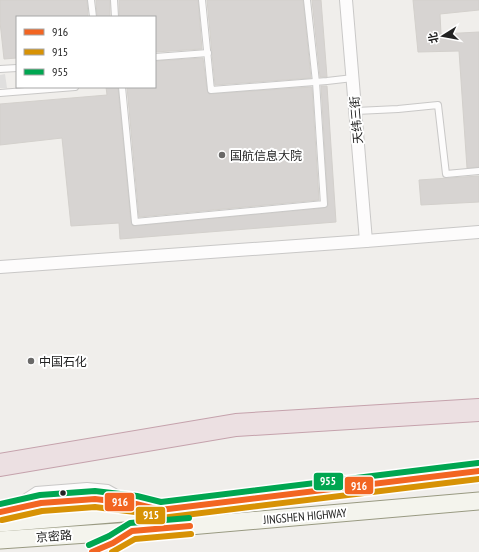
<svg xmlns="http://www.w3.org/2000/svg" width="479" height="552" viewBox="0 0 479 552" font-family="'PT Sans Narrow','Noto Sans SC',sans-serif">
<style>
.parking{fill:#e0dfde}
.building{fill:#d7d4d2;stroke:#d3d0cc}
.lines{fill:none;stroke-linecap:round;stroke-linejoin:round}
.lane-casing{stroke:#c9c8c7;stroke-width:8}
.street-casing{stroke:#c9c8c7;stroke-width:14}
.secondary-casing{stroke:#999a82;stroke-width:19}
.highway-casing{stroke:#c5a2ac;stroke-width:24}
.lane{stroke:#fdfcfc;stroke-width:6}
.street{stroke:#fdfcfc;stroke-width:12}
.secondary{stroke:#f4f4ed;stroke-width:17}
.highway{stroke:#ece0e2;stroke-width:22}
.bus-1-casing{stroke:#fff;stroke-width:9}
.bus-2-casing{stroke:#fff;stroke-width:9}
.bus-3-casing{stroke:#fff;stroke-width:9}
.bus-1{stroke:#f26522;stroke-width:6}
.bus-2{stroke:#d79205;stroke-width:6}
.bus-3{stroke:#00a651;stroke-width:6}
.poi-dot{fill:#6a6968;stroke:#fff;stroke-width:1.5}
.bus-dot{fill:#222;stroke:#fff;stroke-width:1.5}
.labels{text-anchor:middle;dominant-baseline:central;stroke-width:4;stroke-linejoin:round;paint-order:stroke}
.street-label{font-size:12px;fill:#222;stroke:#fff}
.poi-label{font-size:12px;fill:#222;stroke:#fff;text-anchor:start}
.line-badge{stroke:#fff;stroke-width:1.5}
.badge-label{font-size:11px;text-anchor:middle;font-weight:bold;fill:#fff}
</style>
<rect width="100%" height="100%" fill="#f0eeeb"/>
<g class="parking">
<polygon points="5,74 7,88 0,88 0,75"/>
<polygon points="311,84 311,90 225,128 224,92"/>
</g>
<g class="building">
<polygon points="0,0 87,0 88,17 17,17 17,58 4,59 0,22"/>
<polygon points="96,0 110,0 110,17 97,17"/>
<polygon points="119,0 198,0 202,49 155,52 155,17 119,17"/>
<polygon points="207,0 303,0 311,78 215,85"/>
<polygon points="312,0 321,0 327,77 320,77"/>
<polygon points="413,0 479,0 479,10 440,14 441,34 479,32 479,167 467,168 459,51 418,52"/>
<polygon points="203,58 207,90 209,94 312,87 319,200 139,217 127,87 155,87 155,61"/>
<polygon points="321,86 327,86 336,222 120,239 119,223 71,226 62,138 0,145 0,104 107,95 106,87 118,87 131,222 133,226 135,226 324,208 328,206 328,204"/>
<polygon points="479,176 479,202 421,205 419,180"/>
</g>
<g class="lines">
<g class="lane-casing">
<g id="lane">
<polyline points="91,0 93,17"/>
<polyline points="114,0 115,17"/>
<polyline points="202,0 211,90 327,81 353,78"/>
<polyline points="155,57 208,53"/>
<polyline points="0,69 17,68"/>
<polyline points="122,87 135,222 324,204 316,82 307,0"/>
<polyline points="0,93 75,87"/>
<polyline points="356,111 398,109 438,105 446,174 479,171"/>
<polyline points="9,508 36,490 87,486 108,488 133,502"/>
<polyline points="0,512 41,503 95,499 141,505"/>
<polyline points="92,552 113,543 123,537"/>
</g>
</g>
<g class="street-casing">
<g id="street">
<polyline points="346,0 366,241"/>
<polyline points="0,267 366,241 479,232"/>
</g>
</g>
<g class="secondary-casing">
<g id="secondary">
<polyline points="0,523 160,510 479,471"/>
<polyline points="0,540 132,531 479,501"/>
</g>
</g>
<g class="highway-casing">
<polyline id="highway" points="0,465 236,425 479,410"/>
</g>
<use href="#lane" class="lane"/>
<use href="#street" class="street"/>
<use href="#secondary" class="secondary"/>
<use href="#highway" class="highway"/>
<g class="bus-1-casing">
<g id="bus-1">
<polyline points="0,512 41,503 95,499 136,504 160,510 479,471"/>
<polyline points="92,552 113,543 132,531 190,526"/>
</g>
</g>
<g class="bus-2-casing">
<g id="bus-2">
<polyline points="2,520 42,511 95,507 135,512 161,518 479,479"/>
<polyline points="112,552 135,539 191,534"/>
</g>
</g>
<g class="bus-3-casing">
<g id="bus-3">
<polyline points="0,504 40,495 95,491 137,496 161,502 478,463"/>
<polyline points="89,545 109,536 130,523 189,518"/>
</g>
</g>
<use href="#bus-1" class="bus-1"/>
<use href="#bus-2" class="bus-2"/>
<use href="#bus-3" class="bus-3"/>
</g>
<g class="poi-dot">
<circle cx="222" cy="155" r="4"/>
<circle cx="31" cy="361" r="4"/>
</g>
<circle class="bus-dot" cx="63" cy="493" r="3.5"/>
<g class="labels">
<g class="street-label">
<text transform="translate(356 120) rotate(-95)">天纬三街</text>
<text transform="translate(305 516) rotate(-5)">JINGSHEN HIGHWAY</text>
<text transform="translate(54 536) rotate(-4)">京密路</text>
</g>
<g class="poi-label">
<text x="230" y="155">国航信息大院</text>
<text x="39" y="361">中国石化</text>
</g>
</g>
<g class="line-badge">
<rect x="313" y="472" width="31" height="19" rx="4" fill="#00a651"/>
<rect x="344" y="476" width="30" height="19" rx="4" fill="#f26522"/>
<rect x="104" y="492" width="31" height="20" rx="4" fill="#f26522"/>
<rect x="135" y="506" width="31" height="19" rx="4" fill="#d79205"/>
</g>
<g class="badge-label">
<text x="328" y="485">955</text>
<text x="359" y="490">916</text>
<text x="120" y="506">916</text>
<text x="151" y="519">915</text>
</g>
<rect x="16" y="16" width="140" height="72" fill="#ffffff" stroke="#a7a7a7"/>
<rect x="24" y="29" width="20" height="6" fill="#f26522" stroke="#a7a7a7"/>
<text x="52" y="36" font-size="12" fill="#222222">916</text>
<rect x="24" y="49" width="20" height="6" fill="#d79205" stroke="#a7a7a7"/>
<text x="52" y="56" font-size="12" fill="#222222">915</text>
<rect x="24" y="69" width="20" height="6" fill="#00a651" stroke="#a7a7a7"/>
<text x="52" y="76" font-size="12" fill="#222222">955</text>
<g transform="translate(443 36) rotate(259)" stroke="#ffffff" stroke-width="3" paint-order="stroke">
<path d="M0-3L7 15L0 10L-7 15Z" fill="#222222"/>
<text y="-6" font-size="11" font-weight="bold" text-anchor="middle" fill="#222222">北</text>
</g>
</svg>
